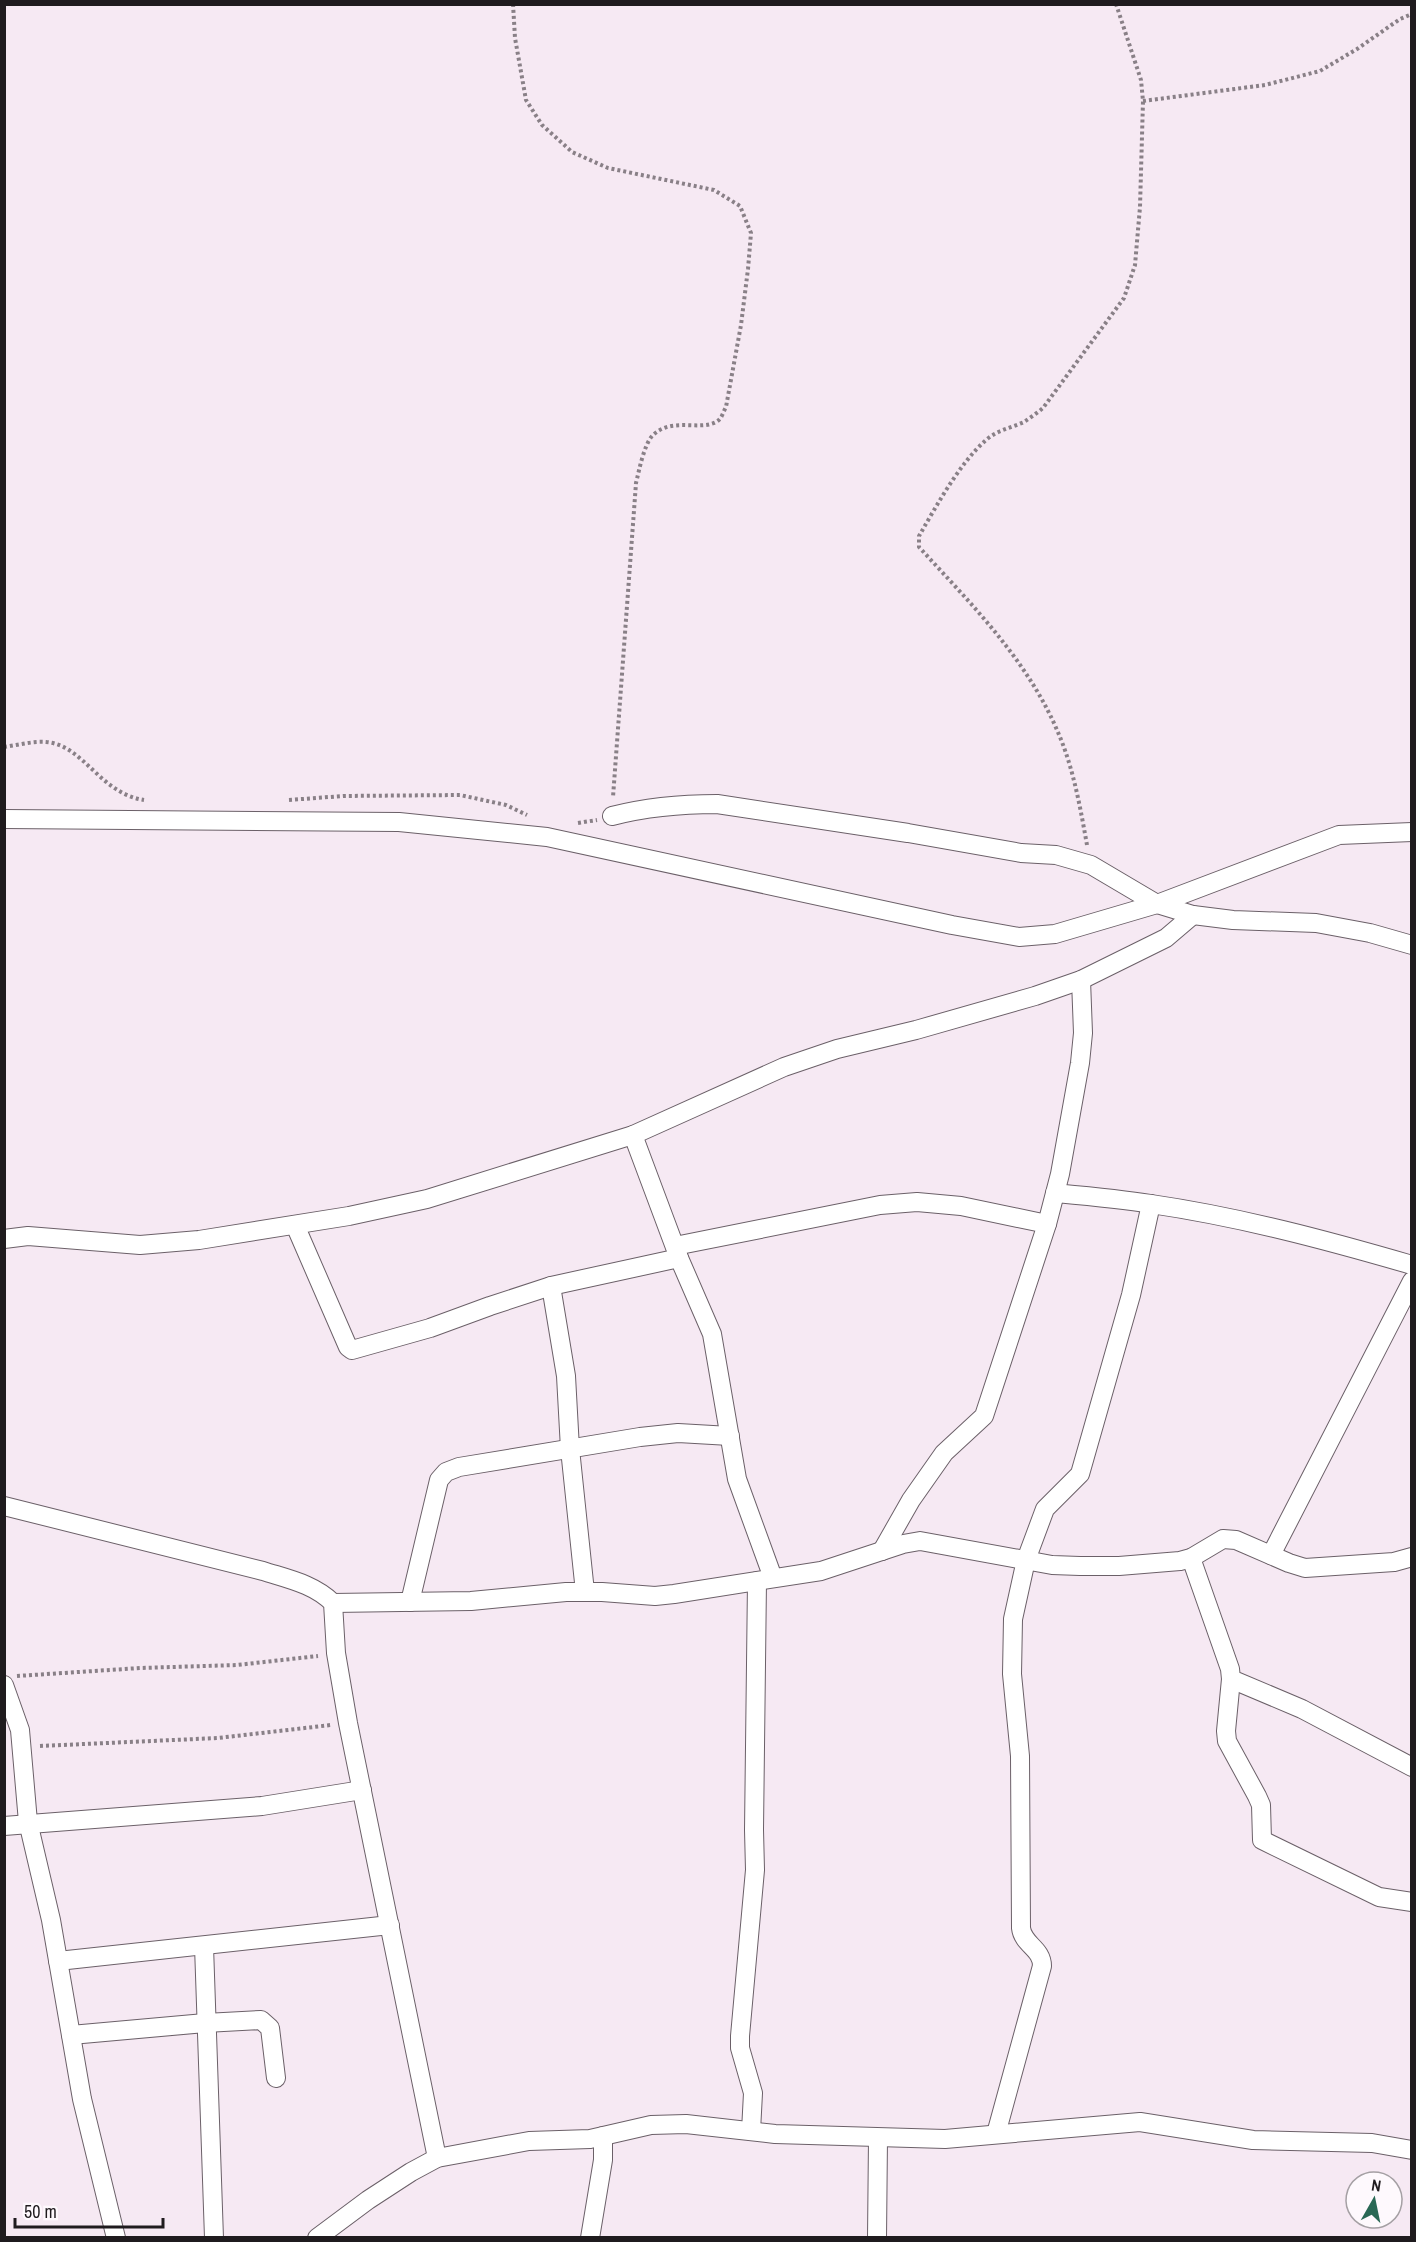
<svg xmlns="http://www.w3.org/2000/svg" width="1416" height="2242" viewBox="0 0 1416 2242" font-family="'Archivo Narrow',sans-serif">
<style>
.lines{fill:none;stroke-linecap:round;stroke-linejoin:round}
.street-casing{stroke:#6b6068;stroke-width:20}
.path{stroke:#898087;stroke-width:4;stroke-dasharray:3 3;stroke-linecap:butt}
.street{stroke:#fff;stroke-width:18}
</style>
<rect width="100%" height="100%" fill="#f6e9f3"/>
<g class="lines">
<g class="street-casing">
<g id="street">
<path d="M612 816C647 807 681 804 717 804L908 833 1021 853 1056 855 1091 865 1157 904 1193 915 1233 920 1316 923 1370 933 1412 945"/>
<polyline points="4,819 399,822 547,837 952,925 1019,937 1055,934 1157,904 1339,835 1412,832"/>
<polyline points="633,1135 679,1258 712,1334 737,1479 773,1578"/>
<path d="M1055 1193C1087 1196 1120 1199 1151 1204 1240 1217 1326 1240 1412 1265"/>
<polyline points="295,1225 348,1347 352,1350 430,1328 490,1306 551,1286 679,1258"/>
<polyline points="4,1239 28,1236 140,1245 199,1240 349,1216 427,1199 633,1135 784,1067 837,1049 916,1030 1035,996 1081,980 1166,938 1193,915"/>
<polyline points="675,1246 880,1205 917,1202 961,1206 1047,1224"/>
<polyline points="551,1286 566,1376 570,1449 585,1592"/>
<path d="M4 1506 263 1571C288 1579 314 1584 333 1603L336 1653 348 1723 437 2158"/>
<polyline points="882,1551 911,1500 944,1453 984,1416 1047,1224 1060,1174 1080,1063 1083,1033 1081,980"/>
<polyline points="1271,1555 1412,1281"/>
<polyline points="1191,1558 1230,1669 1231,1679 1302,1709 1412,1767"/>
<polyline points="410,1602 439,1480 446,1472 459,1467 640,1437 678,1433 730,1436"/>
<polyline points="333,1603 471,1601 566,1592 602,1592 655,1596 674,1594 821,1571 903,1544 920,1541 1052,1565 1080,1566 1119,1566 1180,1561 1191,1558 1223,1539 1236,1540 1289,1563 1305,1568 1394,1562 1412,1557"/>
<polyline points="1231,1679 1226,1731 1227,1741 1257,1796 1261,1805 1262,1840 1379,1897 1412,1902"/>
<polyline points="4,1685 20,1730 28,1822 51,1920 82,2099 116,2238"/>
<polyline points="4,1826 262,1806 362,1790"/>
<polyline points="204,1946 214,2238"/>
<polyline points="58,1961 390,1925"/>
<polyline points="71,2035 205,2023 261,2020 270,2028 276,2078"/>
<polyline points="751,2131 753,2093 740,2048 740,2036 755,1870 754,1830 757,1581"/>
<path d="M996 2134 1042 1966C1042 1948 1023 1945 1021 1928L1020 1756 1012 1674 1013 1619 1026 1560 1045 1509 1080 1474 1131 1295 1151 1204"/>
<polyline points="317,2238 368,2200 411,2172 437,2158 529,2141 590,2139 651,2125 686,2124 775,2134 945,2139 1140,2122 1253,2140 1372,2143 1412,2150"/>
<polyline points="590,2238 603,2160 603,2136"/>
<polyline points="877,2238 878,2138"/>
</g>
</g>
<g class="path">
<path d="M513 4 515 38 526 100 542 125 572 152 608 168 714 190 740 206 751 233 748 269 741 325 726 407C723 412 722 419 716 422 699 431 672 417 653 435 644 444 639 471 636 483L613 797"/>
<polyline points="1143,101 1265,85 1320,71 1357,49 1400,19 1412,14"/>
<path d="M4 747C18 745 33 741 46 742 84 745 99 793 144 800"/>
<polyline points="289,800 343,796 460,795 506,805 527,815"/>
<polyline points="578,823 597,820"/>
<path d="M1087 845C1080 806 1073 766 1057 730 1026 658 970 603 919 547V536C937 505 959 464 986 440 997 430 1011 428 1024 422 1030 418 1037 413 1043 408L1124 298 1135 265 1140 207 1143 101 1141 80 1116 4"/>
<polyline points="17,1676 140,1668 237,1665 318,1656"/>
<polyline points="40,1746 218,1738 331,1725"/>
</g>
<use href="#street" class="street"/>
</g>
<rect width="1416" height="2242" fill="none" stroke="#1f1b1e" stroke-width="12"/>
<g transform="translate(1374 2200) rotate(9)"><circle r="28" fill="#fef9fd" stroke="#a5a0a4" stroke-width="1.5"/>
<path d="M0-4.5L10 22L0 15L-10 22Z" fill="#296855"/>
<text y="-9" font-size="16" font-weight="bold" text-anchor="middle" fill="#1f1b1e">N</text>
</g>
<path d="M15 2218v9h148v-9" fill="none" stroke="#1f1b1e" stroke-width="3"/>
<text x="24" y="2218" font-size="18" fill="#1f1b1e" stroke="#fef9fd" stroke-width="4.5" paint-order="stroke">50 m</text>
</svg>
